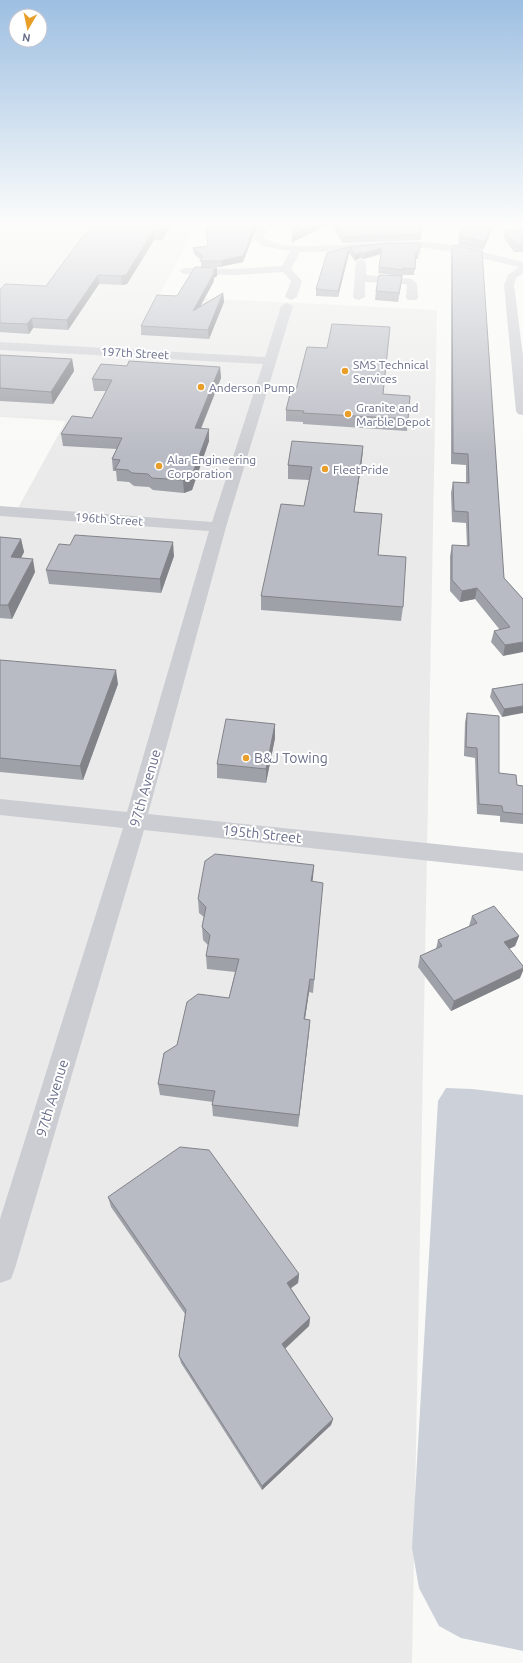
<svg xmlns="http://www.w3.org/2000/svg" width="523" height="1663" viewBox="0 0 523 1663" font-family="Ubuntu,sans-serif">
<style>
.built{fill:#eaeaea}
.water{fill:#ccd0d8}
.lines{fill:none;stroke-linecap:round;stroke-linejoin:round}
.minor{fill:#cccdd2;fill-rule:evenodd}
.wall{fill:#9fa1a9}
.shaded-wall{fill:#828389}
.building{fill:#b9bbc4;stroke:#828389}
.poi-dot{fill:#e89e29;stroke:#fff;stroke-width:1.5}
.labels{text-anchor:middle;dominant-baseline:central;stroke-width:4;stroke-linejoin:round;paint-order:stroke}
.far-street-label{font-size:12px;fill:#686d89;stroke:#fff}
.far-poi-label{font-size:12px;fill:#686d89;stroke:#fff;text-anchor:start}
.poi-label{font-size:14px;fill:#686d89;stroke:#fff;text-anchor:start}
.street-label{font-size:14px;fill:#686d89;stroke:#fff}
</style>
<rect width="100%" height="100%" fill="#f9f9f7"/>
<polygon class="built" points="0,223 197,223 159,296 437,310 412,1663 0,1663 0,507 18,508 66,421 0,417"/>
<polygon class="water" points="446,1088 472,1089 523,1095 523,1651 461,1638 439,1626 419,1588 412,1548 438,1101"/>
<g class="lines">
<g class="minor">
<path d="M268 223H279L264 234V238C277 247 299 246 314 246 351 245 388 240 424 242 457 244 491 254 523 262V273L516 278 514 285 523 356V415L518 414 516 411 504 285 508 275 519 267 455 252 426 248 390 247 354 251 300 252 291 269 302 281 297 297 291 300 285 297 291 281 283 272 235 275 184 274 179 271 184 268 235 269 282 266 290 251 262 246 254 239 256 231Z"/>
<polygon points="361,259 366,262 366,275 412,279 417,284 418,298 416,300 408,300 406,298 407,285 405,284 365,282 365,297 359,300 355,299 353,297 356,262"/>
<polygon points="287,303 293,306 226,527 148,814 523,853 523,871 144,830 15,1268 11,1279 0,1283 0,1219 123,828 0,815 0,799 127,812 209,531 0,516 0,506 212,522 263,364 0,350 0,342 265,357 281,306"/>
</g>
</g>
<g class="wall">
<polygon points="172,223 162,240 154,240 127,284 122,285 99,284 68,330 33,328 29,334 0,332 0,290 46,286 81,239"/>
<polygon points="294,223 423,223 421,240 343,243 330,224 292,242"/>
<polygon points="206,227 257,229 255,231 243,262 223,266 222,267 201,267 201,260 194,254 193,248 208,246"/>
<polygon points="523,229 523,252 514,252 504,238 505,231"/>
<polygon points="491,232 483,250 458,245 459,236"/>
<polygon points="420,243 418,259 416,259 414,275 403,275 402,277 398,302 375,300 376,291 399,276 378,273 381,254 363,259 360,258 355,261 349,253 350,247"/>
<polygon points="452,248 504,578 523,599 503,656 491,642 494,631 500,630 475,599 460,602 450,591 450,556 452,545 467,546 466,523 452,522 451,493 453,482 466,483 466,465 451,464 451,257"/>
<polygon points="349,253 338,297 316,296 316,289"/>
<polygon points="217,276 214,278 214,281 200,306 223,293 224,302 209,339 141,335 141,326 177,296"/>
<polygon points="0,355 72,359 74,371 53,404 0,401"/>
<polygon points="127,366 220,367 221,378 201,429 209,441 192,490 184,493 153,490 149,487 134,486 129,482 117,481 116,471 113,471 112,459 117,449 63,446 61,434 92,418 106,391 94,391 92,379"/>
<polygon points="383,394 408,419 407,431 303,424 303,422 286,421 286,410"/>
<polygon points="363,446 362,459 354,513 378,555 403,607 401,621 261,610 261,596 304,506 309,480 288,479 288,465"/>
<polygon points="0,537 21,539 24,552 21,558 35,572 12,619 0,618"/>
<polygon points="174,556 161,593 49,584 46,570"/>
<polygon points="0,660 118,684 83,780 0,772"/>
<polygon points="523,684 502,717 490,697 492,689"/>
<polygon points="467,713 499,773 517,785 523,786 523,824 500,822 500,816 477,814 475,758 464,756 465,722"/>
<polygon points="275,724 275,738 266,783 217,778 217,764"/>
<polygon points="314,865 312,882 323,883 313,993 309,992 305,1019 310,1020 298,1127 213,1116 212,1105 213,1102 160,1095 158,1084 177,1045 229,998 235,972 207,969 206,956 208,945 203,940 202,927 204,917 199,913 198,899"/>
<polygon points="472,916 519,936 515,946 509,949 520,978 451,1011 418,967 420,956 436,949 438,940 469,926"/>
<polygon points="108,1197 299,1274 298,1283 291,1288 310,1318 309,1326 285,1349 333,1419 331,1425 262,1490 181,1363 179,1356 185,1314 111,1207"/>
</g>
<g class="shaded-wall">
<polygon points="167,223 172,223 162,240 161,232"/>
<polygon points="257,223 259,223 257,229 255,231 243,262 223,266 222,267 222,261 223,260"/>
<polygon points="319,223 330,223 330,224 292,242 292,235"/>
<polygon points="493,224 491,232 483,250 484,242"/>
<polygon points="153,231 154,240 127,284 122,285 121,276"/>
<polygon points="349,247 349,253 338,297 338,291"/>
<polygon points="382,248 381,254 363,259 364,253"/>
<polygon points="361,252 360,258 355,261 355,255"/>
<polygon points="217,268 217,276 214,278 214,281 193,320 193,311 213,270"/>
<polygon points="98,275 99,284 68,330 67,320"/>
<polygon points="402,276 401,285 398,302 399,293"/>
<polygon points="223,293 224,302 209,339 208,330"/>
<polygon points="32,318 33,328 29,334 27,324"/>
<polygon points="72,359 74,371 53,404 51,392"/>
<polygon points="220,367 221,378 196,440 195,428"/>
<polygon points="209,429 209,441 192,490 184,493 183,480"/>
<polygon points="363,446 362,459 352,526 354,512"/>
<polygon points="21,539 24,552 14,571 11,557"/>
<polygon points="173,542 174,556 161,593 160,579"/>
<polygon points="33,559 35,572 12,619 8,605"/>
<polygon points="477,588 475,599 460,602 462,591"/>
<polygon points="523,642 523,652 503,656 505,645"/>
<polygon points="116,670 118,684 83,780 80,766"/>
<polygon points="523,706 523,713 502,717 504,709"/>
<polygon points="275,724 275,738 266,783 266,769"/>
<polygon points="314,865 313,878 310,895 311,881"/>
<polygon points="519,936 515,946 500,953 504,942"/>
<polygon points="523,968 523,971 520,978 451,1011 454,1001"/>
<polygon points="310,979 309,992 303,1031 304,1019"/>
<polygon points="310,1020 309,1033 298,1127 299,1115"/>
<polygon points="299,1274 298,1283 287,1291 287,1283"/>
<polygon points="310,1318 309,1326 281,1352 282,1344"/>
<polygon points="333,1419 331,1425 262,1490 262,1486"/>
</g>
<g class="building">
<polygon points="95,223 167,223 161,232 153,231 126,275 121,276 98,275 67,320 32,318 27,324 0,323 0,290 5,284 46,286 81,239"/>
<polygon points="216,223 257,223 255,225 243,256 223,260 222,261 200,261 203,256 193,248 208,246 206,227 214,227"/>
<polygon points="294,223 319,223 292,235"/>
<polygon points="334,223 423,223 421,234 343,237"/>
<polygon points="467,223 481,223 493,224 484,242 459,236"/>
<polygon points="523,229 523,245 515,245 505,231"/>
<polygon points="391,243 420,243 419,253 416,253 415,269 403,268 403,270 379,267 382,248 364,253 361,252 355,255 350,247"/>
<polygon points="454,245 482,251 504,578 523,599 523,642 505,645 494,631 510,627 477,588 462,591 452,580 452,545 469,546 468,512 454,511 453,482 469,483 468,454 453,453 452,248"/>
<polygon points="349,247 338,291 316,289 327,253"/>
<polygon points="195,267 217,268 213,270 214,273 193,311 223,293 208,330 141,326 157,295 177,296"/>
<polygon points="379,275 402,276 399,293 376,291"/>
<polygon points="332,324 390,327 383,394 410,396 408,419 303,413 304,411 286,410 291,390 296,390 307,347 327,348"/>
<polygon points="0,355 72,359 51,392 0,388"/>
<polygon points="129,361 220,367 195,428 209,429 191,478 183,480 152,478 148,474 132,473 128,470 115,469 120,460 112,459 122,438 61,434 72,416 92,418 112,380 92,379 101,364 127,366"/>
<polygon points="292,441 363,446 354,512 382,514 378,555 406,557 403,607 261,596 281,504 304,506 312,467 288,465"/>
<polygon points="75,535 173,542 160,579 46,570 59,544 70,545"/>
<polygon points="0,537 21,539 11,557 33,559 8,605 0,605"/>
<polygon points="0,660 116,670 80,766 0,758"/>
<polygon points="523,684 523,706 504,709 492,689"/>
<polygon points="467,713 499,716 499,773 516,775 517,785 523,786 523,814 503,812 502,806 479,804 477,748 466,747"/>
<polygon points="226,719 275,724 266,769 217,764"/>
<polygon points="215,854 314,865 311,881 323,883 314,980 310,979 304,1019 310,1020 299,1115 212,1105 215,1091 158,1084 164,1053 177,1045 187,1002 198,994 229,998 239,959 206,956 210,935 202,927 206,907 198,899 205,861"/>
<polygon points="494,906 519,936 504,942 523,966 523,968 454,1001 420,956 442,946 438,940 477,923 472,916"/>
<polygon points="180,1147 209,1150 299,1274 287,1283 310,1318 282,1344 333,1419 262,1486 179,1356 186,1310 108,1197"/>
</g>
<linearGradient id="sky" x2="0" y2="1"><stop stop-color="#9dbfe2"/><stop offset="0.49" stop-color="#fcfcfb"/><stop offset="1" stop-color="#fcfcfb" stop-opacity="0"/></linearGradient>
<rect width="523" height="456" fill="url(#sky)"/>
<g class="poi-dot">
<circle cx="345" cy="371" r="4"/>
<circle cx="201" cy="387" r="4"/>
<circle cx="348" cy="414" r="4"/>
<circle cx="159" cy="466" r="4"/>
<circle cx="325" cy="469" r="4"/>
<circle cx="246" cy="758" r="4"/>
</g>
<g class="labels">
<g class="far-street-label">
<text transform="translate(135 353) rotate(3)">197th Street</text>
<text transform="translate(109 519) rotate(4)">196th Street</text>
</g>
<g class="far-poi-label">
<text x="353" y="364">SMS Technical<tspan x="353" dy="14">Services</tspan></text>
<text x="209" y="387">Anderson Pump</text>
<text x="356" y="407">Granite and<tspan x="356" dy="14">Marble Depot</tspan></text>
<text x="167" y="459">Alar Engineering<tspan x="167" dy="14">Corporation</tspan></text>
<text x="333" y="469">FleetPride</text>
</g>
<g class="poi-label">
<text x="254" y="758">B&amp;J Towing</text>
</g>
<g class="street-label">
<text transform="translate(145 788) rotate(-74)">97th Avenue</text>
<text transform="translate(262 834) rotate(6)">195th Street</text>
<text transform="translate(52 1098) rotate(-73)">97th Avenue</text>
</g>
</g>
<g transform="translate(28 28) rotate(189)"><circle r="19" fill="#ffffff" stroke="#c3c5d0"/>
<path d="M0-3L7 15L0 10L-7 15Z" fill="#e89e29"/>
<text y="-6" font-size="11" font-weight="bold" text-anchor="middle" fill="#686d89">N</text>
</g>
</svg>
